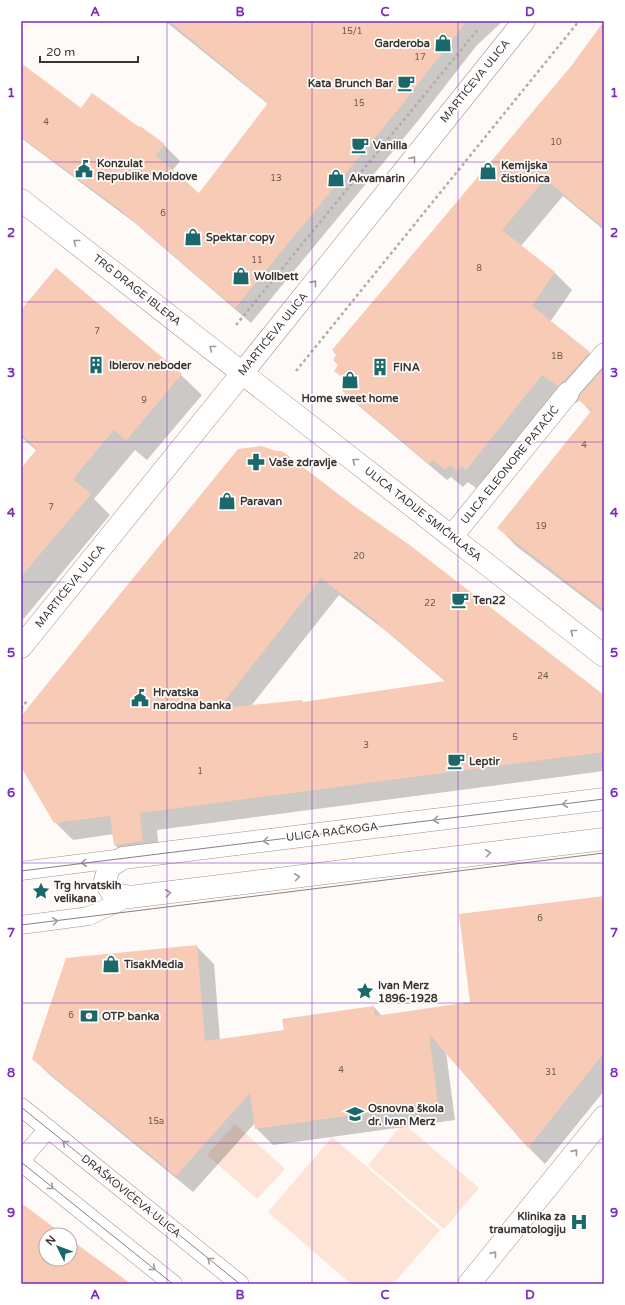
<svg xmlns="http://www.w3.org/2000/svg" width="625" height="1305" viewBox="0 0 625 1305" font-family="'Varela Round',sans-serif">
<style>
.green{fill:#fee4d7}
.shadow{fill:#0003;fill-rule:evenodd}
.building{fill:#f7cbb5;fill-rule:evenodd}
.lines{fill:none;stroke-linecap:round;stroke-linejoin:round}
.lane-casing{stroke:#a49085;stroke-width:19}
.street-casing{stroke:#a49085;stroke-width:23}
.secondary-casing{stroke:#a49085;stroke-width:23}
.path{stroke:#b2ada9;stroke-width:2.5;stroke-dasharray:3 3;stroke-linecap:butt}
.lane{stroke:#fff;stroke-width:18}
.street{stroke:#fff;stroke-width:22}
.secondary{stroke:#fff;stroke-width:22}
.tram{stroke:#89827f;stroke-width:1}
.oneway{stroke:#9e9997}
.grid{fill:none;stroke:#7b2cbf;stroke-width:1;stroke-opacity:0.55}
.labels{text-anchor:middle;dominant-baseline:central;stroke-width:3.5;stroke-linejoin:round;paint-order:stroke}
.number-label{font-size:9px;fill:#6b5950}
.poi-label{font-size:11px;font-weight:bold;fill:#3c332f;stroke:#fff;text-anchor:start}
.street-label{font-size:11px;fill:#3c332f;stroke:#fff}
.neatline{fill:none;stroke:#7b2cbf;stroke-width:1.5}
.grid-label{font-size:13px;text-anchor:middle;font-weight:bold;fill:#7b2cbf}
</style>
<rect width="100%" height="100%" fill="#fefaf7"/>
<g class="green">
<polygon points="403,1123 479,1188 444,1229 368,1165"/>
<polygon points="235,1124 285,1169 257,1199 207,1155"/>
<polygon points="332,1137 440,1230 393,1284 351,1284 268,1212"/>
</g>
<g class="shadow">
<polygon points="165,21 503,21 477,45 417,122 251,323 135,223 21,138 21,64 81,110 164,145 180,161 172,171 199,194 268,104"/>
<polygon points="604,22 604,230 563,196 521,246 555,273 572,290 550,322 589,353 604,367 604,613 516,546 499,528 591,412 580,400 576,403 561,391 484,487 480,483 476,488 468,482 463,487 451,477 447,480 359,406 341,389 347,382 335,371 573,65"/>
<polygon points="56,270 181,375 202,395 147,460 135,450 94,499 110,515 21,622 21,469 37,451 21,437 21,312"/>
<path d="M276 452 604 696V771L157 830 160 858 133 862 115 845 114 834 73 840 55 822 21 764V717ZM339 595 386 631 446 682 304 703 302 701 251 706Z"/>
<polygon points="604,897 604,1091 545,1164 528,1147 446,1052 455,1120 273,1145 256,1128 255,1123 193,1192 51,1076 33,1059 197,947 214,964 220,1040 285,1031 374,1007 382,1016 471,1003"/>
</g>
<g class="building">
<polygon points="169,21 467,21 401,106 235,308 118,208 21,137 21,63 81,108 92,93 139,127 140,126 165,144 156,155 199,193 268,103"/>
<polygon points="604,21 604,228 545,179 502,230 555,272 532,306 590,352 564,381 558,386 542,375 466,470 462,466 457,471 450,465 445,470 433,460 429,464 340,389 347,381 334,371 338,365 333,360 336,355 332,350 572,65"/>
<polygon points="56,268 182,374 126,441 114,430 73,479 91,494 21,577 21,468 37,449 21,435 21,310"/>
<polygon points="604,368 604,610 497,528 592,410 578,400 580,395"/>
<path d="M261 446 276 451H282L354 506 411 546 604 695V752L140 813 143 841 114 845 110 816 54 823 21 767V716L238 449ZM321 578 379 623 378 624 446 681 303 702 302 700 219 708Z"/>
<polygon points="604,896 604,1053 528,1148 429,1034 438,1103 255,1129 250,1093 176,1176 32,1059 66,958 197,945 205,1041 284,1030 282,1019 374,1006 375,1016 470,1002 459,914"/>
<polygon points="21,1203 64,1235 46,1235 46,1259 70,1259 70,1239 131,1284 21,1284"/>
</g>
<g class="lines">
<g class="lane-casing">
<g id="lane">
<polyline points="568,393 604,352"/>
<polyline points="21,871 123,858"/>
<polyline points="21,925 89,916 130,897"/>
<polyline points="21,1107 240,1284"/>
<polyline points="21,1160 48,1129"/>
<polyline points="21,1162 173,1284"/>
</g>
</g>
<g class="street-casing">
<g id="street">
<polyline points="452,536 568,393"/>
<polyline points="21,647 243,372"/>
<polyline points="604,799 123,858 109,867 105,881 112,893 130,897 604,839"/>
</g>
</g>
<g class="secondary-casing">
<g id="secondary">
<polyline points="21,200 604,656"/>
<polyline points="243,372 524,21"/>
<polyline points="469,1284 604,1117"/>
</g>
</g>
<g class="path">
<polyline points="236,325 479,28"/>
<polyline points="296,371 579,21"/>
<polyline points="21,709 27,701"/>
</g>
<use href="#lane" class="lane"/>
<use href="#street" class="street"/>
<use href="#secondary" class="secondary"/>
<g class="tram">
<polyline points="21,871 604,799"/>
<polyline points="21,925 604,853"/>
<polyline points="21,1107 240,1284"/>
<polyline points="21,1162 173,1284"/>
</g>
</g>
<defs><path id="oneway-chevron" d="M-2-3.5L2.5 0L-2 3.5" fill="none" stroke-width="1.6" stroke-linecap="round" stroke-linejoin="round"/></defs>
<g class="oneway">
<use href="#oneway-chevron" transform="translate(413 159) rotate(-51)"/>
<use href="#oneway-chevron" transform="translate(76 242) rotate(-142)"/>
<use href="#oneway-chevron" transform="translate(314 283) rotate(-51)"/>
<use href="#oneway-chevron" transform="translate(212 348) rotate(-142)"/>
<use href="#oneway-chevron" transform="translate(355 461) rotate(-142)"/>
<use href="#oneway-chevron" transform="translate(573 632) rotate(-142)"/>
<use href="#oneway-chevron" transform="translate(565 804) rotate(173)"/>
<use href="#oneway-chevron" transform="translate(436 820) rotate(173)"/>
<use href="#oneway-chevron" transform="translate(266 841) rotate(173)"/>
<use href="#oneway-chevron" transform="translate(488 853) rotate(-7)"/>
<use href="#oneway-chevron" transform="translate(84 863) rotate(173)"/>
<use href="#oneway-chevron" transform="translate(297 877) rotate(-7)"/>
<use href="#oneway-chevron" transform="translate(168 893) rotate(-7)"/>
<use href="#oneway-chevron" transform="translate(55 921) rotate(-8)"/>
<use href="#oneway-chevron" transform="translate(65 1143) rotate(-141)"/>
<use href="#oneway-chevron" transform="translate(575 1152) rotate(-51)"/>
<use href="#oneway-chevron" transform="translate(51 1187) rotate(39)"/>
<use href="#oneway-chevron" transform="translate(494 1254) rotate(-51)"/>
<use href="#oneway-chevron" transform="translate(210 1260) rotate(-141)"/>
<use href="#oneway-chevron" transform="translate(153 1268) rotate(39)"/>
</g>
<path class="grid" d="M167 21V1284M312 21V1284M458 21V1284M21 162H604M21 302H604M21 442H604M21 582H604M21 723H604M21 863H604M21 1003H604M21 1143H604"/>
<defs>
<g id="shop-bare" transform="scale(1.38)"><path d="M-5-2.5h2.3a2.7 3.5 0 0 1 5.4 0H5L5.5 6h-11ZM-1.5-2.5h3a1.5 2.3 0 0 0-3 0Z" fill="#1a6869" stroke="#fff" stroke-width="2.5" paint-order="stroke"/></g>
<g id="cafe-bare" transform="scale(1.38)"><path d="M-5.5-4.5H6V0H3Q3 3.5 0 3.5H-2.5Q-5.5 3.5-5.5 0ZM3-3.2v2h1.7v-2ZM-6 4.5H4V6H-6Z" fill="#1a6869" stroke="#fff" stroke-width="2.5" paint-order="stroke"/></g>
<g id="civic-bare" transform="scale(1.38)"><path d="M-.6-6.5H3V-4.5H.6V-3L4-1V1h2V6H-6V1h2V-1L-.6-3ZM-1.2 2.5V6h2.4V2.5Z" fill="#1a6869" stroke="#fff" stroke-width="2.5" paint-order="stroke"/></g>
<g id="building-bare" transform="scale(1.38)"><path d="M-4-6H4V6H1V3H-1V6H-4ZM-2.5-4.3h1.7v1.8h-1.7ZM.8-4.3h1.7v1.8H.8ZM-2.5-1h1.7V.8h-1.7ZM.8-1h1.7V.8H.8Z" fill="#1a6869" stroke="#fff" stroke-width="2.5" paint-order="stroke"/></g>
<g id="pharmacy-bare" transform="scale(1.38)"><path d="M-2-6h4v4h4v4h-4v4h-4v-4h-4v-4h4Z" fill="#1a6869" stroke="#fff" stroke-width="2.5" paint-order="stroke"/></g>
<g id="sight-bare" transform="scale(1.38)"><path d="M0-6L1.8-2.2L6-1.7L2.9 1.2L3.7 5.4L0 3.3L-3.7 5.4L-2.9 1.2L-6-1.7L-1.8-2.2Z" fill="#1a6869" stroke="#fff" stroke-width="2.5" paint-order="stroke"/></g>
<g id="bank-bare" transform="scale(1.38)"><path d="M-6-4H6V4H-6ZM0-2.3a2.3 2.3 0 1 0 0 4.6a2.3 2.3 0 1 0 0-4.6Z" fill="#1a6869" stroke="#fff" stroke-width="2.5" paint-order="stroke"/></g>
<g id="school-bare" transform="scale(1.38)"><path d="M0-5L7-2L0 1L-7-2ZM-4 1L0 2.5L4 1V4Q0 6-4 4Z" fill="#1a6869" stroke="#fff" stroke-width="2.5" paint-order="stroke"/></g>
<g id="hospital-bare" transform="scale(1.38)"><path d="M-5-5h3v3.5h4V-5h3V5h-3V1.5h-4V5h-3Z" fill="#1a6869" stroke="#fff" stroke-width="2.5" paint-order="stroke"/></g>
</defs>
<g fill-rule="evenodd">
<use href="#shop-bare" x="443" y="43"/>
<use href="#cafe-bare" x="406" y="83"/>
<use href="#cafe-bare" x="360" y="145"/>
<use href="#civic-bare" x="84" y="169"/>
<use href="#shop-bare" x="488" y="171"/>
<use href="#shop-bare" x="336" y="178"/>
<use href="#shop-bare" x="193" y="237"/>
<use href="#shop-bare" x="241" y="276"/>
<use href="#building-bare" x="96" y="365"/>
<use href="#building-bare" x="380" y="367"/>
<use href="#shop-bare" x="350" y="380"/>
<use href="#pharmacy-bare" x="256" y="462"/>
<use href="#shop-bare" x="227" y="501"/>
<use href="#cafe-bare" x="460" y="600"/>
<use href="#civic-bare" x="140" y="698"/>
<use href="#cafe-bare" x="456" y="761"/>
<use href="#sight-bare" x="41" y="891"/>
<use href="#shop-bare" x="111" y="964"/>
<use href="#sight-bare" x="365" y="991"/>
<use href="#bank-bare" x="89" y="1016"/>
<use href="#school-bare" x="355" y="1114"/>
<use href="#hospital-bare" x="579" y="1222"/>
</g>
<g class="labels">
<g class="number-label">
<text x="352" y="31">15/1</text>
<text x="420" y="57">17</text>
<text x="359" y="103">15</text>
<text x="46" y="122">4</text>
<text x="556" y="142">10</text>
<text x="276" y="178">13</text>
<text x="163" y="213">6</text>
<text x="257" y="260">11</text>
<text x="479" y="268">8</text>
<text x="97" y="331">7</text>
<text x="557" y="356">1B</text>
<text x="144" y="400">9</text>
<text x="584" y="445">4</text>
<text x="51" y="507">7</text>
<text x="541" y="526">19</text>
<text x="359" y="556">20</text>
<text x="430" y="603">22</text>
<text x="543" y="676">24</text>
<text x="515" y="737">5</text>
<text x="366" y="745">3</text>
<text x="200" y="771">1</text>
<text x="540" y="918">6</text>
<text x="71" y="1015">6</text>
<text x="341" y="1070">4</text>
<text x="551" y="1072">31</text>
<text x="156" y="1121">15a</text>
</g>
<g class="poi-label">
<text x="430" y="43" text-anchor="end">Garderoba</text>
<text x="393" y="83" text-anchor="end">Kata Brunch Bar</text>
<text x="373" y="145">Vanilla</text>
<text x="97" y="163">Konzulat<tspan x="97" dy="13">Republike Moldove</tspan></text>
<text x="501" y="165">Kemijska<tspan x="501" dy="13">čistionica</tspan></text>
<text x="349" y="178">Akvamarin</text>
<text x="206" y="237">Spektar copy</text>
<text x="254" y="276">Wollbett</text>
<text x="109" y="365">Iblerov neboder</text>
<text x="393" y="367">FINA</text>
<text x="350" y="398" text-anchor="middle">Home sweet home</text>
<text x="269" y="462">Vaše zdravlje</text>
<text x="240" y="501">Paravan</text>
<text x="473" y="600">Ten22</text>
<text x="153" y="692">Hrvatska<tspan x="153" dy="13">narodna banka</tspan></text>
<text x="469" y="761">Leptir</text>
<text x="54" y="885">Trg hrvatskih<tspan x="54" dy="13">velikana</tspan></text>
<text x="124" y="964">TisakMedia</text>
<text x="378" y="985">Ivan Merz<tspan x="378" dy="13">1896-1928</tspan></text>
<text x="102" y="1016">OTP banka</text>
<text x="368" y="1108">Osnovna škola<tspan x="368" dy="13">dr. Ivan Merz</tspan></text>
<text x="566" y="1216" text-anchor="end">Klinika za<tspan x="566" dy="13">traumatologiju</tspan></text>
</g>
<g class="street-label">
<text transform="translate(475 81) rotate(-51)">MARTIĆEVA ULICA</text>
<text transform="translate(137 290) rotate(38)">TRG DRAGE IBLERA</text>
<text transform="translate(273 334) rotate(-51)">MARTIĆEVA ULICA</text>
<text transform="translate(510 465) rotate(-51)">ULICA ELEONORE PATAČIĆ</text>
<text transform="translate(423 514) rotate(38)">ULICA TADIJE SMIČIKLASA</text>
<text transform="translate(70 586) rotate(-51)">MARTIĆEVA ULICA</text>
<text transform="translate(332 832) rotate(-7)">ULICA RAČKOGA</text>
<text transform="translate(131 1196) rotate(39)">DRAŠKOVIĆEVA ULICA</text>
</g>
</g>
<rect width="625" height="1305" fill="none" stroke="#ffffff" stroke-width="44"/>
<g transform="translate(58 1247) rotate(312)"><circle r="19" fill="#ffffff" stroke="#b1adac"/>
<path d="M0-3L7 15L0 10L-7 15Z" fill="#1a6869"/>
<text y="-6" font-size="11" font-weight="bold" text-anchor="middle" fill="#3c332f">N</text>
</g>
<path d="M40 56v6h98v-6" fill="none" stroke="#3c332f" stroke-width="2"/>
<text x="46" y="56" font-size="12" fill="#3c332f" stroke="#ffffff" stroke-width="3" paint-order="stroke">20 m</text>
<rect x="22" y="22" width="581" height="1261" class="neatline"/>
<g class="grid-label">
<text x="95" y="16">A</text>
<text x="240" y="16">B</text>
<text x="385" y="16">C</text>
<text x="530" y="16">D</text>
<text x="11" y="97">1</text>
<text x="614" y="97">1</text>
<text x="11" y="237">2</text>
<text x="614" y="237">2</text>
<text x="11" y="377">3</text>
<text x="614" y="377">3</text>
<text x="11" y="517">4</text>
<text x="614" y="517">4</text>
<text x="11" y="657">5</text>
<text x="614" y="657">5</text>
<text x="11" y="797">6</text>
<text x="614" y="797">6</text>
<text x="11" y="937">7</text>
<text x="614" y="937">7</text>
<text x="11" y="1077">8</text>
<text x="614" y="1077">8</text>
<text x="11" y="1217">9</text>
<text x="614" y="1217">9</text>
<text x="95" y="1299">A</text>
<text x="240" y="1299">B</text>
<text x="385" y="1299">C</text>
<text x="530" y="1299">D</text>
</g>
</svg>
